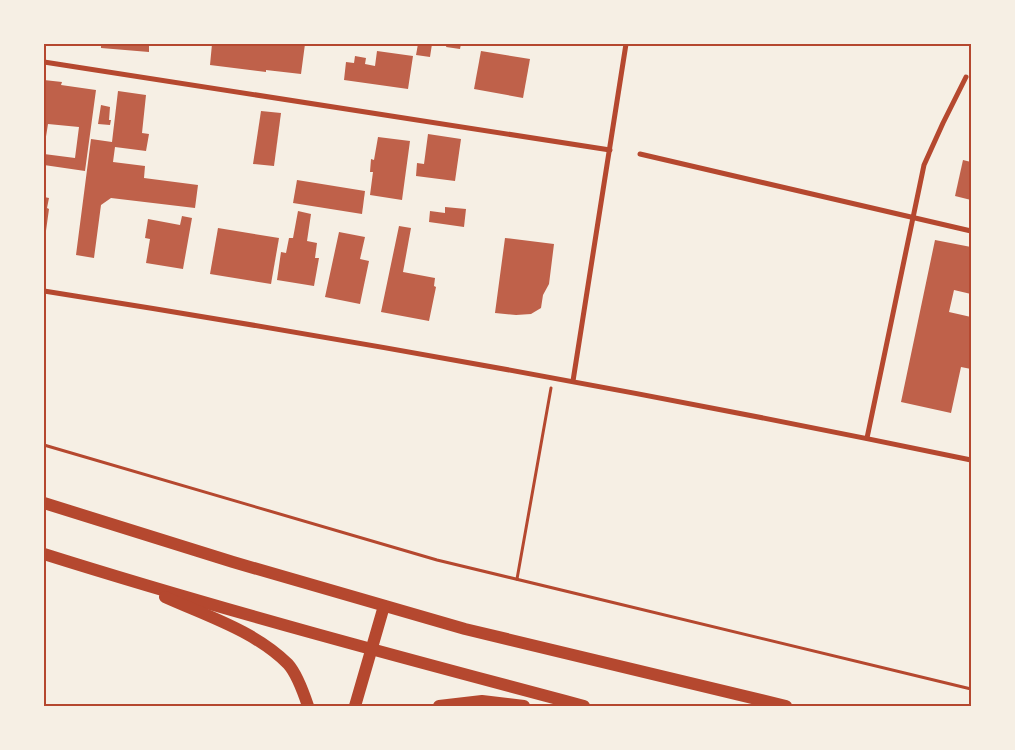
<svg xmlns="http://www.w3.org/2000/svg" width="1015" height="750" viewBox="0 0 1015 750" font-family="'Sofia Sans Condensed',sans-serif">
<style>
.building{fill:#bf614a}
.lines{fill:none;stroke-linecap:round;stroke-linejoin:round}
.path{stroke:#b5482f;stroke-width:3}
.minor{stroke:#b5482f;stroke-width:5}
.primary{stroke:#b5482f;stroke-width:12}
.neatline{fill:none;stroke:#b5482f;stroke-width:2}
</style>
<rect width="100%" height="100%" fill="#f6efe4"/>
<g class="building">
<polygon points="101,44 149,44 149,52 101,48"/>
<polygon points="212,44 305,44 301,74 266,70 266,72 210,65"/>
<polygon points="418,44 432,44 430,57 416,55"/>
<polygon points="447,44 461,44 460,49 446,47"/>
<polygon points="377,51 413,56 408,89 344,80 346,62 354,63 355,56 366,58 365,64 375,66"/>
<polygon points="481,51 530,59 523,98 474,89"/>
<polygon points="44,80 62,82 61,85 96,90 85,171 44,165 44,154 75,158 79,127 48,124 44,149"/>
<polygon points="118,91 146,95 142,133 149,134 146,151 115,147 113,162 145,166 144,178 198,185 195,208 111,198 101,205 94,258 76,255 91,139 112,142"/>
<polygon points="101,105 110,107 109,120 111,120 110,125 98,124"/>
<polygon points="261,111 281,113 274,166 253,164"/>
<polygon points="428,134 461,139 455,181 416,176 417,163 424,164"/>
<polygon points="378,137 410,141 402,200 370,195 373,172 370,172 371,159 374,160"/>
<polygon points="963,160 971,162 971,200 955,196"/>
<polygon points="297,180 365,191 362,214 293,203"/>
<polygon points="44,197 49,198 47,208 49,209 45,238"/>
<polygon points="445,207 466,209 464,227 429,222 430,211 445,213"/>
<polygon points="298,211 311,214 307,241 317,243 315,258 319,258 314,286 277,280 281,252 286,253 289,238 293,238"/>
<polygon points="182,216 192,218 183,269 146,263 150,239 145,238 148,219 180,225"/>
<polygon points="399,226 411,228 403,272 435,278 434,286 436,287 429,321 381,312"/>
<polygon points="218,228 279,238 271,284 210,274"/>
<polygon points="339,232 365,237 360,259 369,261 360,304 325,297"/>
<polygon points="505,238 554,244 549,284 543,295 541,308 531,314 516,315 495,313"/>
<polygon points="935,240 971,247 971,294 954,290 949,312 971,317 971,369 961,367 951,413 901,402"/>
</g>
<g class="lines">
<g class="path">
<polyline points="44,445 437,560 971,689"/>
<polyline points="517,579 551,388"/>
</g>
<g class="minor">
<polyline points="44,62 610,150"/>
<polyline points="640,154 971,231"/>
<path d="M44 291C354 340 664 396 971 460"/>
<polyline points="573,381 626,44"/>
<polyline points="867,438 924,165 943,123 966,77"/>
</g>
<g class="primary">
<polyline points="44,503 233,562 465,629 786,706"/>
<path d="M44 554C222 610 403 658 584 706"/>
<path d="M165 597C207 616 255 631 288 664 297 674 304 694 308 706"/>
<polyline points="355,706 384,606"/>
<polyline points="439,706 482,701 524,706"/>
</g>
</g>
<rect width="1015" height="750" fill="none" stroke="#f6efe4" stroke-width="90"/>
<rect x="45" y="45" width="925" height="660" class="neatline"/>
</svg>
